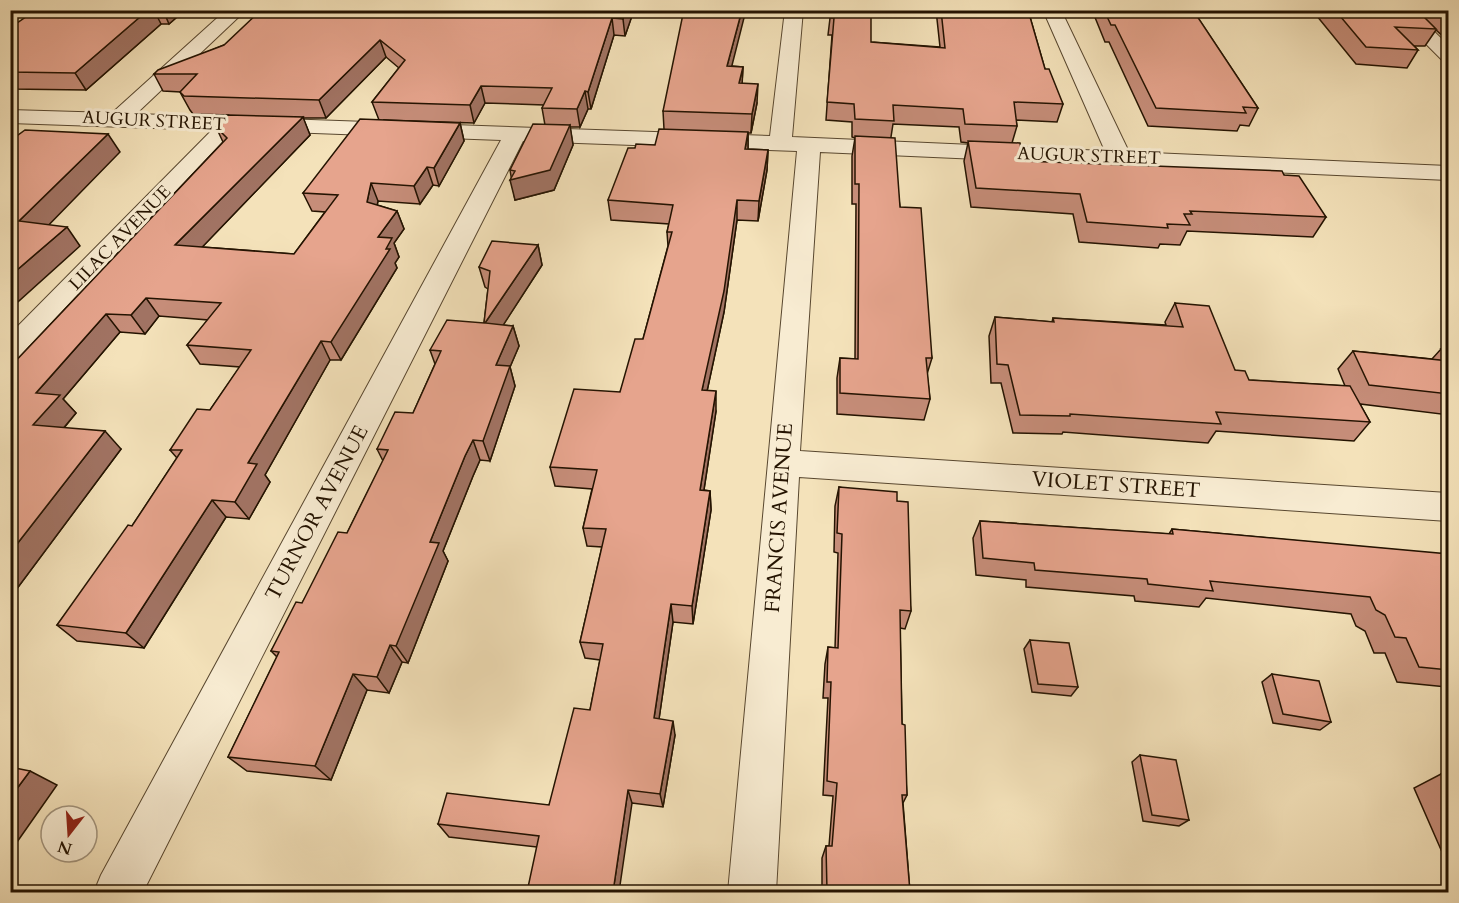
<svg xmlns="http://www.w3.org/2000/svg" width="1459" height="903" viewBox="0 0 1459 903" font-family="Cardo,serif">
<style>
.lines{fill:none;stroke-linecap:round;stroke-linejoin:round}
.minor-casing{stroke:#58472f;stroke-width:2}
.minor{fill:#f8ecd2;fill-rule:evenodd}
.wall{fill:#c68d79;stroke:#241301;stroke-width:1.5;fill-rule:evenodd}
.shaded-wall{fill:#a17363;stroke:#241301;stroke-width:1.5}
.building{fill:#e6a48d;stroke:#241301;stroke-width:1.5}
.labels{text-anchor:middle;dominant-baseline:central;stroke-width:6;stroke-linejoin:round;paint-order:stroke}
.far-street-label{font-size:18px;fill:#241301;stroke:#f8ecd2}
.street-label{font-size:21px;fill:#241301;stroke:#f8ecd2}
</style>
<rect width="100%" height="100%" fill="#f4e2ba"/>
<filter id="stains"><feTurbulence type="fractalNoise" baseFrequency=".00333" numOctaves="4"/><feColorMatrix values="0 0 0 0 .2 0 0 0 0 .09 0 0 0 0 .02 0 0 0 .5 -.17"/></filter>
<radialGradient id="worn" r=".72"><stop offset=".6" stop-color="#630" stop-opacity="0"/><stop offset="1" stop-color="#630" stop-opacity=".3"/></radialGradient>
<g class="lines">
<g class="minor-casing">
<g id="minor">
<polygon points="226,10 246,10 136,114 770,136 785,10 803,10 792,137 1105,151 1043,10 1061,10 1129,152 1448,166 1448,180 820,152 800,451 1448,493 1448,521 799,477 776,892 728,892 797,151 523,141 143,892 94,892 101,875 501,140 236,130 20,359 10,362 10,334 212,130 10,123 10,110 112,113"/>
<polygon points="1392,10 1412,10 1448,45 1448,61 1441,59"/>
</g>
</g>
<use href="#minor" class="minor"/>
</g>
<g class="wall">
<polygon points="33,10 185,10 169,24 161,24 86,90 10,89 10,28 34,12"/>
<path d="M634 10 625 36 614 35 591 109H588L580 127H570L573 145 554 190 515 200 510 170 545 125 542 108 544 105 485 103 474 123 383 120 460 123 464 141 439 186 433 185 420 204 378 201 377 205 397 211 404 229 394 243 399 257 395 263 397 268 341 360H330L265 475 270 482 249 519 226 517 144 648 77 641 57 625 132 526 177 458 170 450 210 410 240 367 200 364 187 345 208 320 159 316 145 334 120 332 63 399 76 413 64 428 121 449 10 598V367L223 142 216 127 228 115 193 114 190 110 180 92H181L163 91 154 74 224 45ZM386 57 399 68 372 102 379 120 303 193 312 211 325 212 294 254 202 247 310 135 303 118H326Z"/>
<polygon points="831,10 871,42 940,47 936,10 1028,10 1045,69 1063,104 1057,122 1016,120 1017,126 1012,143 1023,161 1284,175 1326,217 1313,237 1187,231 1180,245 1160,244 1158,248 1079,242 1073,214 971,207 964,161 968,143 961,142 959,127 893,124 891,137 900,207 932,358 927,374 930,399 924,420 837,414 837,378 840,358 855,359 856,204 852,204 852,156 855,138 852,137 852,122 826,120 832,35 828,35"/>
<polygon points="1092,10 1218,10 1218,13 1194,12 1258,108 1249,126 1240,125 1237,131 1148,126 1109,42 1105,42"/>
<polygon points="1312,10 1449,10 1449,42 1436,30 1425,46 1414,46 1418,50 1407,68 1356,64"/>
<polygon points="732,66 743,67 742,83 757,103 751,133 748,133 748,149 768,150 767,170 758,221 737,220 724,312 707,391 716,411 704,490 710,491 711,510 693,624 673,622 659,719 675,735 663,807 632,803 537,847 449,837 438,824 549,805 590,710 600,660 585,658 580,642 602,547 587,546 583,528 592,489 555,486 550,467 620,392 643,339 668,246 667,232 669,224 611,220 608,200 635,148 655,145 664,129 663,111"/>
<polygon points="538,245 542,265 503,325 513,326 519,346 510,367 515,386 490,461 480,460 473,476 443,551 448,561 408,663 402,662 389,693 367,690 331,780 247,771 228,757 277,657 271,651 347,533 383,461 377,449 413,413 435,364 430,350 484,323 488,289 485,287 479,267"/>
<polygon points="1175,303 1235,370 1249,380 1345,386 1338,369 1353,351 1432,359 1441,349 1449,350 1449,415 1360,404 1370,422 1354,441 1216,431 1208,443 1063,432 1062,434 1013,433 1001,383 991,383 989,336 995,317 1052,322 1053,318 1166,325 1165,322"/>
<polygon points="839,487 897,501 911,611 905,629 900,628 902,724 907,795 903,803 910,892 822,892 822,858 826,846 829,846 833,796 823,795 828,698 823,698 825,664 828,647 835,648 838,553 834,552 835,506"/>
<polygon points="980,521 1169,534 1172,529 1440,554 1449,546 1449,687 1447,687 1397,682 1385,653 1374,653 1365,631 1356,626 1351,614 1206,598 1199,607 1135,601 1134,596 1026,587 1026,580 976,575 973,538"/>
<polygon points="1030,640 1078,687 1071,696 1032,692 1024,649"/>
<polygon points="1272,674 1331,722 1320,730 1273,723 1262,682"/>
<polygon points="1140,755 1189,820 1179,826 1143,821 1132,762"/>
<polygon points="1441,774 1449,774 1449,868 1414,788"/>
</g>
<g class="shaded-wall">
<polygon points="148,10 154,10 161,24 86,90 75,73"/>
<polygon points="163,10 185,10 169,24"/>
<polygon points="626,10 634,10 625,36 623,19"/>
<polygon points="742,10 746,10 727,85 727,66"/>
<polygon points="612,18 614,35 591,109 588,92"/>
<polygon points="380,40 386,57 326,118 319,100"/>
<polygon points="743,67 742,86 739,83"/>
<polygon points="758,84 757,103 751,133 752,114"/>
<polygon points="481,86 485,103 474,123 470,105"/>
<polygon points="585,91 588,109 580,127 577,109"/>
<polygon points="303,117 310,135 186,264 175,245"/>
<polygon points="460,123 464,141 439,186 434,168"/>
<polygon points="570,125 573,145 554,190 515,200 510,180"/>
<polygon points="748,132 748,151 745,149"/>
<polygon points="108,134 120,152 34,240 19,221"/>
<polygon points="768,150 767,170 758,221 759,201"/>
<polygon points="427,167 433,185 420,204 414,186"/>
<polygon points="371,183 378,201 374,221 367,202"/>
<polygon points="737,200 737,220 724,312 703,410 702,390"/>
<polygon points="397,211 404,229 394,243 399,257 395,263 397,268 341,360 331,342 378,237"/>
<polygon points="67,227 80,246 10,309 10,276"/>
<polygon points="538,245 542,265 491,344 485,323"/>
<polygon points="146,298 159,316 145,334 131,315"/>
<polygon points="106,314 120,332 63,399 76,413 51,443 33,425 36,393"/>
<polygon points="513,326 519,346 510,367 515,386 490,461 483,441 496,365"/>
<polygon points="321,341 330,360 265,475 270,482 249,519 235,502 248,463"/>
<polygon points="716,391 716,411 701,509 700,490"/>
<polygon points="105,431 121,449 10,598 10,553"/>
<polygon points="473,440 480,460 473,476 443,551 448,561 408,663 396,646 430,542 465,456"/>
<polygon points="710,491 711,510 693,624 692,606"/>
<polygon points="212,500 226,517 144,648 126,633"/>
<polygon points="671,604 673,622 657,733 654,718"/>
<polygon points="390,645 402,662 389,693 377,677"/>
<polygon points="353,674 367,690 331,780 315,766"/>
<polygon points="673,721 675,735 663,807 660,794"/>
<polygon points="30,771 57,785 10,852 10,798"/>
<polygon points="628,790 632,803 619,892 613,892"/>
</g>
<g class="building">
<polygon points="36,10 148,10 75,73 10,72 10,28"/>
<polygon points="261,10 626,10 623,19 612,18 588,92 585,91 577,109 542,108 552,88 481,86 470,105 372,102 405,60 380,40 319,100 184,96 180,92 197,74 154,74 158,70 224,45"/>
<polygon points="702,10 742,10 727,66 743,67 739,83 758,84 752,114 663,111 683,14 701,15"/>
<polygon points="831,10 871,10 871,42 945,48 941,10 1028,10 1045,69 1049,69 1063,104 1014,102 1017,126 965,124 963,109 893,105 894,121 855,119 854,104 827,102 834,18 830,18"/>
<polygon points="1104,10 1193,10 1258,108 1243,107 1246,113 1156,108 1115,25 1111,25"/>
<polygon points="1335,10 1417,10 1436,29 1395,27 1418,50 1366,47"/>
<polygon points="228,115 303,117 175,245 294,254 338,195 303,193 360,119 460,123 434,168 427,167 414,186 371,183 367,202 397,211 378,237 392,238 386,249 390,249 331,342 321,341 248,463 257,464 235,502 212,500 126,633 57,625 128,525 132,526 182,450 170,450 197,409 210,410 251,350 187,345 221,303 146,298 131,315 106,314 36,393 60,395 33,425 105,431 10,553 10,367 227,138 216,127"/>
<polygon points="533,124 570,125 550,170 510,180 515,171 510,170"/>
<polygon points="659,129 748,132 745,149 768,150 759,201 737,200 724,291 702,390 716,391 700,490 710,491 692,606 671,604 654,718 673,721 660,794 628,790 613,892 527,892 539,836 438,824 447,793 549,805 574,708 590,710 603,644 580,642 606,529 583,528 597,470 550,467 574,389 620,392 635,339 643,339 672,232 667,232 673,205 608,200 628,148 635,148 636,144 655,145"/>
<polygon points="25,130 108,134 19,221 67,227 10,276 10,141"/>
<polygon points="855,136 895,138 900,207 921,208 932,358 926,358 930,399 840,393 840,358 858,359 859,184 855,184"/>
<polygon points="968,141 1020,143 1023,161 1282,171 1284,175 1299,176 1326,217 1190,211 1192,214 1184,214 1190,225 1167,224 1168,228 1087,222 1080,194 976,188"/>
<polygon points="492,241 538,245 485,323 513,326 496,365 510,366 483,441 473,440 465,456 430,542 439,543 396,646 390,645 377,677 353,674 315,766 228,757 279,652 271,651 296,602 302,603 338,532 347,533 388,450 377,449 395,412 413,413 441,351 430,350 447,320 484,323 490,271 479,267"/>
<polygon points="1175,303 1209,306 1235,370 1245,371 1249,380 1350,386 1370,422 1216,412 1221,424 1070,414 1070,416 1020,415 1008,365 997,364 995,317 1054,322 1053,318 1183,327"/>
<polygon points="1441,349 1449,350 1449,360"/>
<polygon points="1353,351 1449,361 1449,394 1369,385"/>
<polygon points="839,487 897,492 897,501 908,502 911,611 900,610 902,724 905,725 907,795 902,795 910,892 836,892 827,891 826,846 832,846 837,783 827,781 831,682 827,682 828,647 838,648 842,534 837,533"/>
<polygon points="980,521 1173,534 1172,529 1449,554 1449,670 1419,667 1406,638 1395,637 1385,615 1376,610 1370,597 1210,581 1213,591 1148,584 1147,579 1035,570 1034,563 983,558"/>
<polygon points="1030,640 1069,643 1078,687 1038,684"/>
<polygon points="1272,674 1319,681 1331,722 1283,714"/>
<polygon points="1140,755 1176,760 1189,820 1152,815"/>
<polygon points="10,767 30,771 10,798"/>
<polygon points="1441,774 1449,774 1449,790"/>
</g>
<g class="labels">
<g class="far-street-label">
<text transform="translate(154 121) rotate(3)">AUGUR STREET</text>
<text transform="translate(1089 156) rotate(2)">AUGUR STREET</text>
<text transform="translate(120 238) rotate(-46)">LILAC AVENUE</text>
</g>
<g class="street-label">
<text transform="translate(1116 485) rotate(4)">VIOLET STREET</text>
<text transform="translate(317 513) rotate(-62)">TURNOR AVENUE</text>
<text transform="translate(779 518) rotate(-86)">FRANCIS AVENUE</text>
</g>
</g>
<rect width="1459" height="903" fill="none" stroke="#f4e2ba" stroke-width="36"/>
<rect x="12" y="12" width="1435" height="879" fill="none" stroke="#241301" stroke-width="3"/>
<rect x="18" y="18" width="1423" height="867" fill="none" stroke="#241301" stroke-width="1.5"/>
<g transform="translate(69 834) rotate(197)"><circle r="28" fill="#f8ecd2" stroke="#a3957e" stroke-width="1.5"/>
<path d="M0-4.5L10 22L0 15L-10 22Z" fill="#8f2418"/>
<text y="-9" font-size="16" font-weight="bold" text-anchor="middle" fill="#241301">N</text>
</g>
<rect width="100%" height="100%" filter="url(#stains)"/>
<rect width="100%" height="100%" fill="url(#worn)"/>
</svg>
